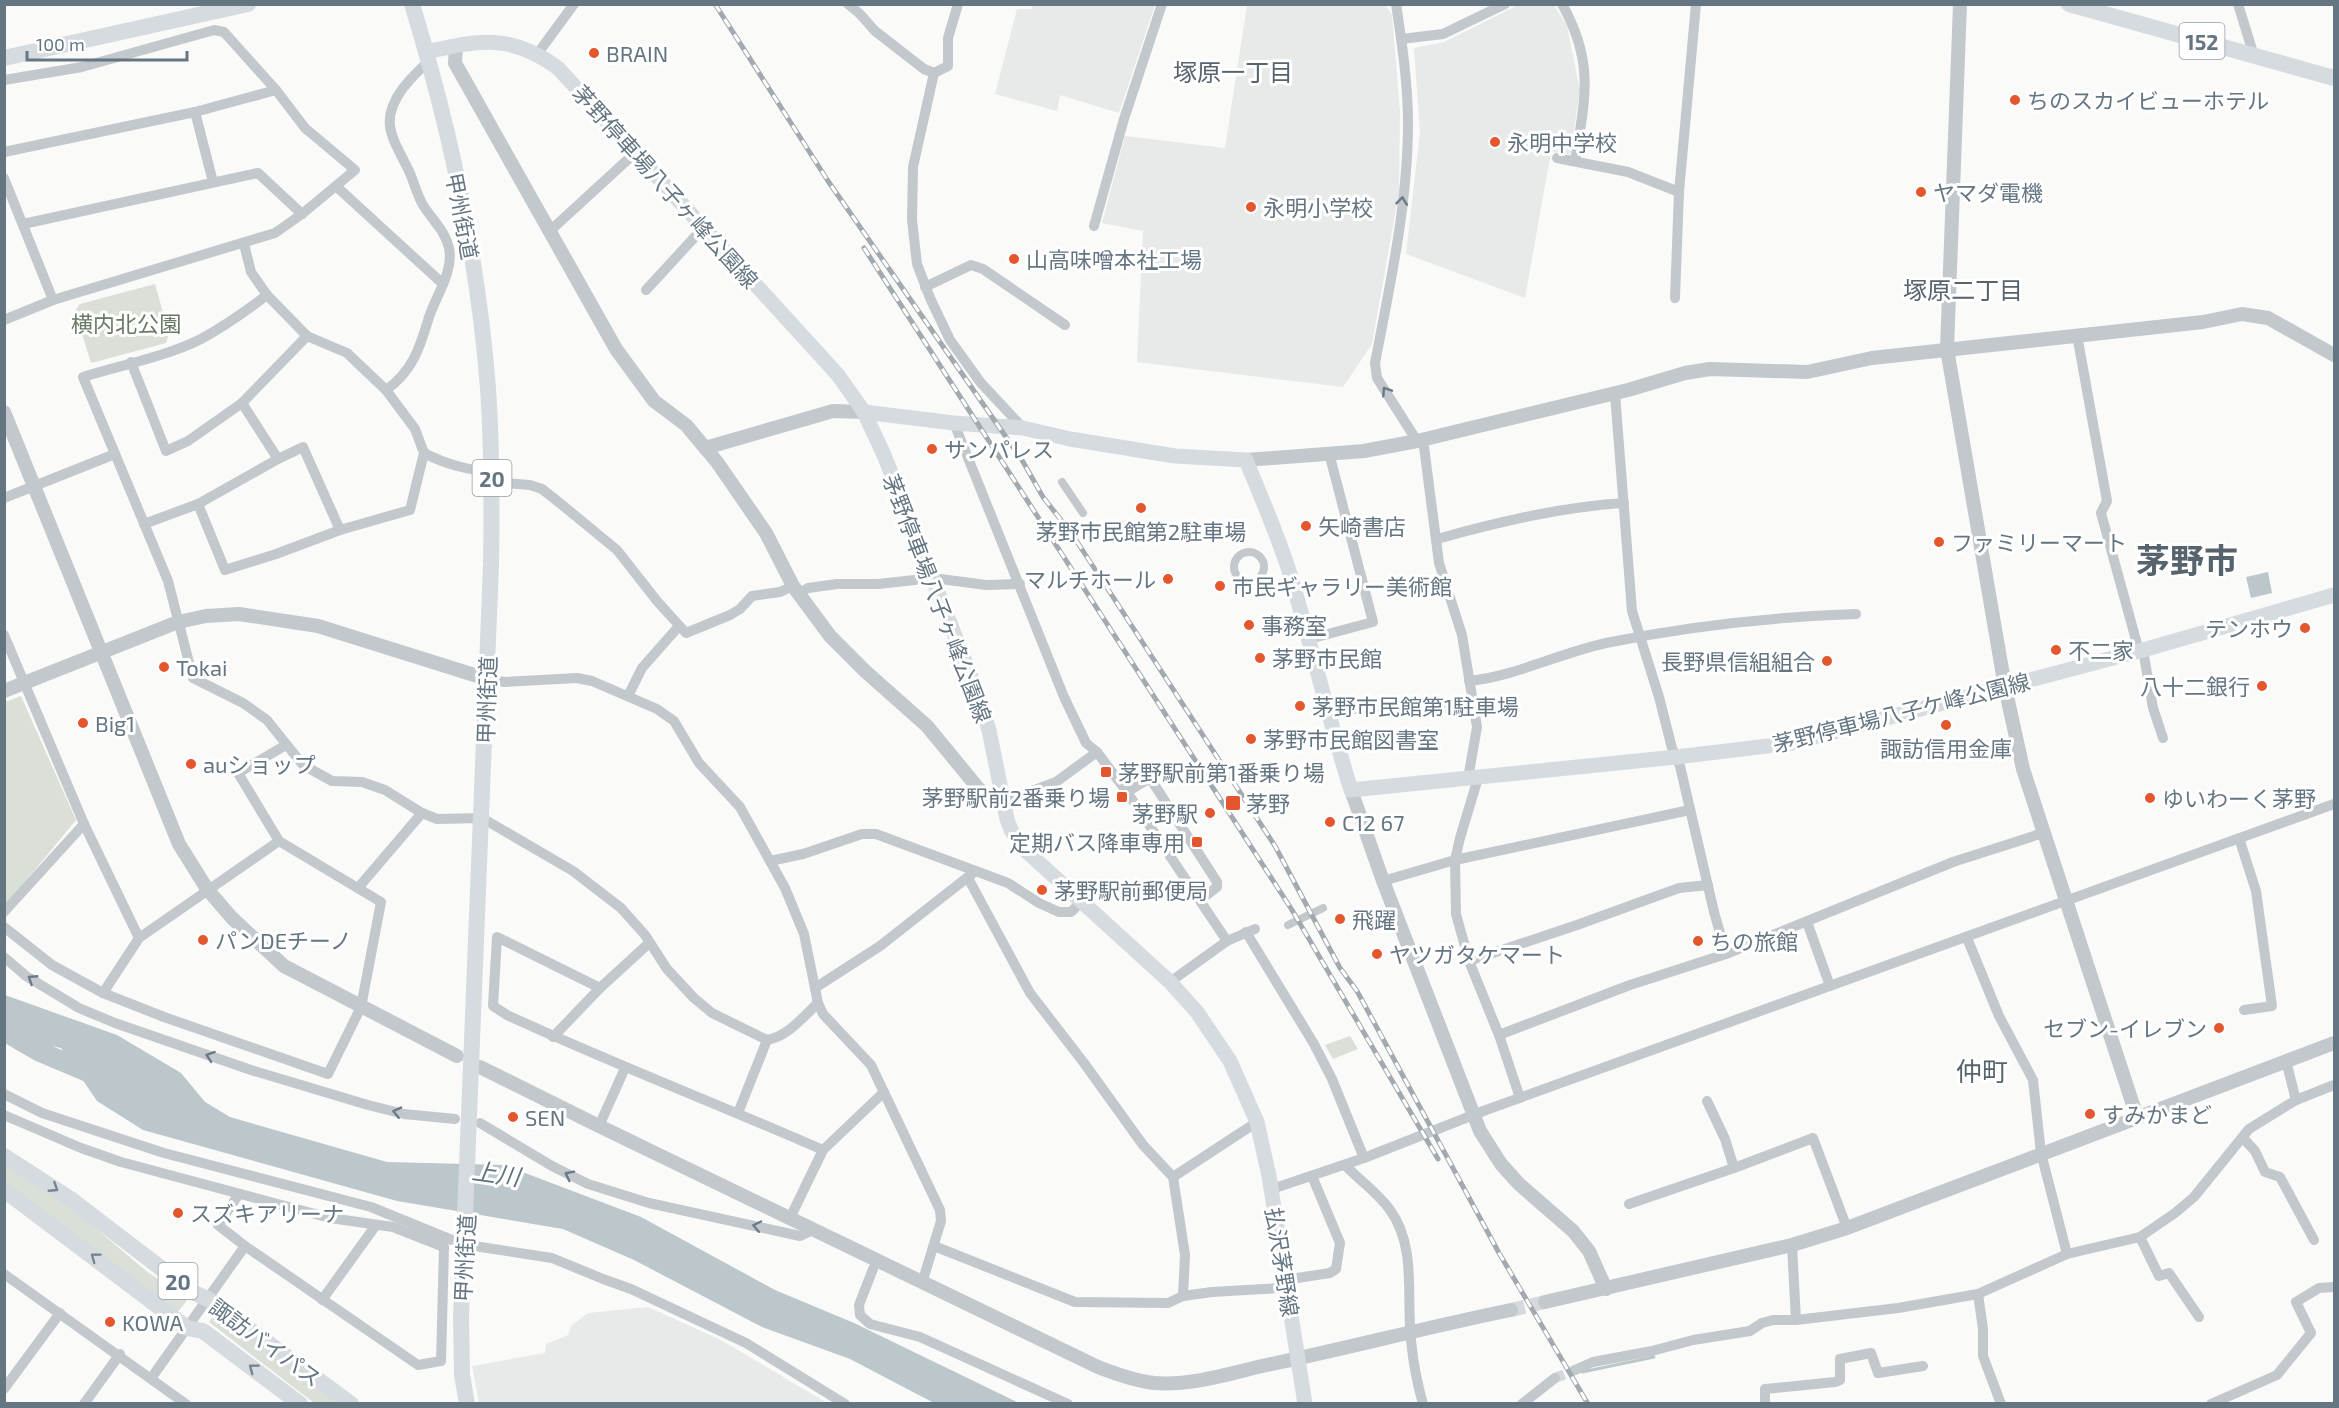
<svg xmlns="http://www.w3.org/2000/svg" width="2339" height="1408" viewBox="0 0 2339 1408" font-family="'Exo 2','Noto Sans JP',sans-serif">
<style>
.built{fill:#e8e9e9}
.green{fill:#dadfd7}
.water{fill:#bbc7cb}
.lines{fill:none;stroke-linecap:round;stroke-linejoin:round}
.stream{stroke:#bbc7cb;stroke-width:3}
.river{stroke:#bbc7cb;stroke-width:20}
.minor-tunnel{stroke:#d5d9db;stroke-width:10;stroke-dasharray:10 5;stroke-linecap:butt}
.tertiary-tunnel{stroke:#d5d9db;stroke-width:14;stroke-dasharray:14 7;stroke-linecap:butt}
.pedestrian{stroke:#c3c8cc;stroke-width:8}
.minor{stroke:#c3c8cc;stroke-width:10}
.tertiary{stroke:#c3c8cc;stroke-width:14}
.secondary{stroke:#d6dbdf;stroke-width:15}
.trunk{stroke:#d6dbdf;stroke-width:16}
.rail-casing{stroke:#a2aab0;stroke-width:5}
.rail{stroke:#fff;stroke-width:3;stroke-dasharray:9;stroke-linecap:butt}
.oneway{stroke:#6a7a87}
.oneway2{stroke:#768591}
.poi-dot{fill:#e4572e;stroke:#fff;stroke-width:2}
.labels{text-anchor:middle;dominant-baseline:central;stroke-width:6;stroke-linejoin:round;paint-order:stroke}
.shield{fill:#fff;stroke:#939fa8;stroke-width:1.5}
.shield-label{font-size:21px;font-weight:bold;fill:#657683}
.poi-label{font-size:22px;fill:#657683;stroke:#fff;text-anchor:start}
.street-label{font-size:22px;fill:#657683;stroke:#fff}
.park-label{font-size:22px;fill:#687a64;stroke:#fff}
.neighbourhood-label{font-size:24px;fill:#57646e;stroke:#fff}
.water-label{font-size:24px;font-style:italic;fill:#60757c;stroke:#fff}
.quarter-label{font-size:26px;fill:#57646e;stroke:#fff}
.town-label{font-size:34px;font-weight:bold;fill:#57646e;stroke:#fff}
</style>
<rect width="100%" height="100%" fill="#fafaf8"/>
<g class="built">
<polygon points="1033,4 1155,5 1119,113 1060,95 1057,111 995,94 1017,9 1031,9"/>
<polygon points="1380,4 1385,5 1392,15 1400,112 1399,192 1372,344 1343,387 1137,362 1143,231 1102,223 1125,136 1225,148 1247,5"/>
<polygon points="1518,5 1554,5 1567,26 1580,91 1570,154 1551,152 1525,298 1406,254 1420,132 1414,48 1444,42"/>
<polygon points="648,1307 721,1340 827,1403 479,1403 472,1366 545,1353 546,1344 568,1335 571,1326 588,1313"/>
</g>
<g class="green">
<polygon points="155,284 169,334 166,343 91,363 75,311 80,304"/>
<polygon points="21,696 76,820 5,906 5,702"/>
<polygon points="1350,1036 1358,1049 1333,1059 1325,1045"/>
<polygon points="4,1163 66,1203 145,1270 187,1300 177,1313 5,1182"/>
<polygon points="218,1309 344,1403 314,1403 209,1322"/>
</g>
<g class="water">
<polygon points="2268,572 2272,593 2251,598 2246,577"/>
<polygon points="5,995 117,1035 181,1073 205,1102 230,1117 387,1162 504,1165 641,1217 775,1290 854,1323 1019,1403 934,1403 850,1359 762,1327 634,1260 563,1229 397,1201 143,1130 97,1101 61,1048 5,1036"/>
</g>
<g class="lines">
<polyline class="stream" points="1582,1372 1654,1357"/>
<polyline class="river" points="4,1031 38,1051 95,1075"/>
<polyline class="minor-tunnel" points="1555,1378 1575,1370"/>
<polyline class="tertiary-tunnel" points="1511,1310 1545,1302"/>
<g class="pedestrian">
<polyline points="1062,482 1083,513"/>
<circle cx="1249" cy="567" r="15"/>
<polyline points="1288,925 1323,908"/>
</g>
<g class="minor">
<polyline points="848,4 860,14 875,31 924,69 934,73 948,66 948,38 958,4"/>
<path d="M1396 4C1402 43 1408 84 1408 123 1408 203 1390 285 1375 363L1377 378 1417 441"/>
<path d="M1562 4C1595 63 1585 99 1575 161"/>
<polyline points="2238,4 2254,56"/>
<polyline points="1401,39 1443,34 1505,4"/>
<polyline points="538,53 574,4"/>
<polyline points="934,73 913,167 912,220 917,264 930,298 950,340 981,383 1023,428"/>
<polyline points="4,80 82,67 214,30 224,32 276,90 305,128 355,170 302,214 275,233 53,300 4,320"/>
<polyline points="195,112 213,182"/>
<polyline points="4,152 195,112 276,90"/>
<polyline points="1557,158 1628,172 1679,192"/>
<polyline points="4,178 53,300"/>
<polyline points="337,187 443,284"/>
<polyline points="23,224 258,173 302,214"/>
<polyline points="1094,226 1124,119 1162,4"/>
<polyline points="551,230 636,152"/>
<polyline points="925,287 971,265 983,269 1065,325"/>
<polyline points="646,290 704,227"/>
<path d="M267 295C246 311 225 326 201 339 165 357 121 365 83 377L168 581 193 678 243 703 267 720 303 765 332 781 362 782 385 790 422 813 437 819 482 818 573 871 621 908 645 935 667 969 694 998 712 1013 767 1040C787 1037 803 1017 818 1003"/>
<polyline points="1675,298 1679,192 1696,4"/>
<polyline points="2077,335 2105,490 2107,501 2101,513 2139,651"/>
<polyline points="131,362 166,451 188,441 242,403 307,336"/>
<path d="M386 390C413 371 420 347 429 317 436 296 454 271 449 248 445 230 432 220 423 205 417 195 414 182 409 171 393 138 378 122 403 88 411 78 418 70 429 62"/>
<polyline points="1615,394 1632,611 1659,697 1672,748 1680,766 1714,912 1726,954"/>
<polyline points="242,403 278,459"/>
<polyline points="954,423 1064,697 1086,743 1097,752 1127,792 1227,941"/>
<polyline points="1423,439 1439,563 1462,635 1477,727 1468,779"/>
<path d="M424 453C447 465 467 469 492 473"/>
<polyline points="492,482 530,485 542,489 561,504 617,550 657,601 686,633 730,615 740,609 752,596 780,592 793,586"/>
<polyline points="4,498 115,454"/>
<polyline points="198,504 225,570 276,554 340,530 410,510 424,453 415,429 386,390 347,353 307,336 267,295 251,272 244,244"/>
<polyline points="144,524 198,504 278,459 303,447 340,530"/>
<path d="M1437 539C1498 522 1561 507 1624 503"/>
<polyline points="799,593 808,588 837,584 878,584 933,578 986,585 1020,584"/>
<polyline points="4,635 84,824 139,938"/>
<polyline points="1309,639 1373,622 1329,453"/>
<polyline points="2143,650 2153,708 2163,738"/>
<polyline points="487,679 505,682 577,678 592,681 657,709 674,721 699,763 740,807 785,888 804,934 818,1003 823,1014 871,1065 940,1210 941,1221 922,1283"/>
<path d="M1469 681C1516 676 1560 653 1606 643 1688 626 1772 617 1856 614"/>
<polyline points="628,696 642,668 679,626"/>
<polyline points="1326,709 1473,708"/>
<polyline points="1478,778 1460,838 1455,860 1456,914 1469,961 1499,1035 1520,1098"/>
<polyline points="1127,792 1150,778 1217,882 1217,887 1200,900"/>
<polyline points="1002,802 1056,782 1097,752"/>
<polyline points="2239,838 2256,891 2272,1006 2244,1010"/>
<polyline points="770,861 803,854 862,834 876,834 1008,883 1039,903 1059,912 1071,912 1081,902"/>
<polyline points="968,878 1030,993 1084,1063 1143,1145 1173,1177 1185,1255 1183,1296"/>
<polyline points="1383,881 1455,860 1690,810"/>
<polyline points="358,888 422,813"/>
<polyline points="4,912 84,824"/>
<polyline points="1807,922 1830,986"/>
<polyline points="4,927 52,965 103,993 164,1017 328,1074 361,1007 381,902 279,841 238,773 286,745"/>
<polyline points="1246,932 1314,1044 1332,1079 1364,1158"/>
<polyline points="1967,938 1999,1016 2033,1080 2041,1153 2067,1254"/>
<polyline points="4,957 26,976 79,1008 115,1023 251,1070 368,1105 404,1114 455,1119"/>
<polyline points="1469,961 1577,925 1679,888 1708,885"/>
<polyline points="1170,982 1227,941 1255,929"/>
<path d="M600 988 497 937 493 1006 507 1015C611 1063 718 1104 823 1150"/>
<polyline points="815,988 880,946 973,873"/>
<polyline points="103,993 139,938 279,841"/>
<polyline points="1499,1035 1630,985 1726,954 1953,862 2043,833"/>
<polyline points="553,1037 600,988 648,944"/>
<polyline points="2286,1061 2296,1100"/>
<polyline points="4,1094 42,1113 164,1153 371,1207 452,1240"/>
<polyline points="1707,1101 1725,1139 1734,1168"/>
<polyline points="738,1113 767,1040"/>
<polyline points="4,1115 81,1148 121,1162 330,1218 393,1227 444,1247 441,1361 418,1365 245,1246"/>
<polyline points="480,1123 552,1166 588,1184 649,1203 800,1236 813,1230"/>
<polyline points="599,1126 625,1068"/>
<polyline points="2243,1138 2255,1151 2265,1172 2280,1177 2314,1240"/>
<path d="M1345 1165C1359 1180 1378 1193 1390 1210 1417 1247 1406 1297 1411 1340 1413 1361 1417 1383 1423 1404"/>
<polyline points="1173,1177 1257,1122"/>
<polyline points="1272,1189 1364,1158 1486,1110 2334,804"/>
<polyline points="1629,1204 1734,1168 1813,1138 1847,1228"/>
<polyline points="790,1218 823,1150 884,1092"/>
<polyline points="2140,1237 2159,1276 2169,1273 2199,1317"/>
<polyline points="1792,1245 1796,1320"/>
<polyline points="474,1246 552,1258 603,1279 631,1289 746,1343 845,1404"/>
<polyline points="934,1246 1075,1302 1168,1303 1183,1296 1212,1292 1279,1288 1297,1278 1330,1273 1336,1269 1340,1243 1312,1176"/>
<polyline points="873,1269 859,1305 860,1315 870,1324 920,1337 1068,1404"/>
<polyline points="4,1274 186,1404"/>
<polyline points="1978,1294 1983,1329 1983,1356 2001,1404"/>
<polyline points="322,1300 376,1225"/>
<polyline points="1575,1370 1593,1362 1652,1351 1693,1340 1750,1331 1762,1323 1773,1320 1796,1320 1898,1308 1978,1294 2067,1254 2140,1237 2175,1213 2194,1197 2249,1129 2296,1100 2334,1085"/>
<polyline points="152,1377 245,1246 218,1225 239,1194"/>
<polyline points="4,1389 60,1313"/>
<polyline points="84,1404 120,1354"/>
<polyline points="1522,1404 1555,1378"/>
<polyline points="1765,1404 1765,1389 1835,1382 1840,1380 1840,1359 1871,1353 1878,1373 1923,1366"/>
<polyline points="2211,1404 2277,1375 2311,1333 2296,1302 2319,1288 2334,1287"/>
</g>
<g class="tertiary">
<polyline points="1960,4 1947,349 2005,687 2023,769 2137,1117"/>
<polyline points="456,46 455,63 616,349 654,401 686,425 717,462 766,533 793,586 830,636 865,671 927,726 978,788 986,795 1002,802"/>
<polyline points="4,412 179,844 207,889 232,918 284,966 457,1056"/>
<polyline points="705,448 833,411 864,412"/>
<polyline points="1246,460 1364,451 1417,441 1628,390 1685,373 1710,369 1807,372 1872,358 2203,322 2242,314 2268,318 2334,355"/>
<polyline points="4,691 178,622 206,616 239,614 318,626 487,679"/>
<polyline points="1351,790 1383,881 1480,1131 1501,1164 1519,1184 1573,1231 1589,1251 1606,1289"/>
<path d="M480 1067 599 1126 1098 1367C1116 1374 1135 1381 1154 1383 1190 1386 1228 1374 1262 1366 1345 1349 1427 1327 1511 1310"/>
<polyline points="1545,1302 1792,1245 1847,1228 2334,1043"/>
</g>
<g class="secondary">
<path d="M426 52C480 40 510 33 558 68L838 375 864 412 884 455 977 692 989 730 1007 819 1011 830 1025 850 1170 982 1197 1012 1230 1061 1257 1122 1269 1176 1305 1404"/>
<path d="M864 412 954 423 1023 428 1070 439 1175 456 1246 460C1261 497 1277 533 1289 571 1311 643 1328 717 1351 790L1676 757 1792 743 2143 650 2334 595"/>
</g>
<g class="trunk">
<path d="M412 4C450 129 478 258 488 388 492 447 492 506 491 565L461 1316 462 1375 467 1404"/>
<polyline points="2069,4 2334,78"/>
<polyline points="4,58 248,4"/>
<polyline points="4,1156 72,1200 192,1292 208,1299 351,1404"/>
<polyline points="4,1190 187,1328 203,1331 300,1404"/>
</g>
<g class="rail-casing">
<g id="rail">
<polyline points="715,4 828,181 1022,460 1043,497 1072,534 1275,846 1340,968 1357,991 1499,1253 1588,1404"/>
<polyline points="864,248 1292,910 1438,1159"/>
</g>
</g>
<use href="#rail" class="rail"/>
</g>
<defs><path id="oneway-chevron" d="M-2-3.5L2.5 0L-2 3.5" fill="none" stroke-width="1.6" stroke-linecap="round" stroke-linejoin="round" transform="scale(1.5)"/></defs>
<g class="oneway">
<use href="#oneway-chevron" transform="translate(1402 201) rotate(-83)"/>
<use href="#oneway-chevron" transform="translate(1386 391) rotate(-124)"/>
<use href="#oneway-chevron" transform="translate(32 979) rotate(-147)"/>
<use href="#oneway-chevron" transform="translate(210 1056) rotate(-161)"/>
<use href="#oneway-chevron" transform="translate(397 1112) rotate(-167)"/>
<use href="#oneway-chevron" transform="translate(569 1175) rotate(-153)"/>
<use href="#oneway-chevron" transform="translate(757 1226) rotate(-168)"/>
</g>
<g class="oneway2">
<use href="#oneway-chevron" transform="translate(54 1188) rotate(33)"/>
<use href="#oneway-chevron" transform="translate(95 1257) rotate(-143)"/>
<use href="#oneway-chevron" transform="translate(253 1368) rotate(-143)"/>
</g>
<g class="poi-dot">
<circle cx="594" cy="53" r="6"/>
<circle cx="2015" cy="100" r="6"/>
<circle cx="1495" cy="142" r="6"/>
<circle cx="1921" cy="192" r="6"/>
<circle cx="1251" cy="207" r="6"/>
<circle cx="1014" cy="259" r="6"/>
<circle cx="932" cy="449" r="6"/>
<circle cx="1141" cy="508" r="6"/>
<circle cx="1306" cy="526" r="6"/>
<circle cx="1939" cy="542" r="6"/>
<circle cx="1168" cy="579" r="6"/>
<circle cx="1220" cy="586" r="6"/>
<circle cx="1249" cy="625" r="6"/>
<circle cx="2305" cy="628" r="6"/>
<circle cx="2056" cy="650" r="6"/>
<circle cx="1260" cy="658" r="6"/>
<circle cx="1827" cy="661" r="6"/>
<circle cx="164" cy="667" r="6"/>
<circle cx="2262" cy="686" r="6"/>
<circle cx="1300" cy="706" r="6"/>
<circle cx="83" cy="723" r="6"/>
<circle cx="1946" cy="725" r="6"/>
<circle cx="1251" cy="739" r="6"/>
<circle cx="191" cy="764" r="6"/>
<rect x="1100" y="766" width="12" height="12" rx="3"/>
<rect x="1116" y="791" width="12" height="12" rx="3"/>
<circle cx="2150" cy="798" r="6"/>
<rect x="1225" y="795" width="16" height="16" rx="3"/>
<circle cx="1210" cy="813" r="6"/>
<circle cx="1330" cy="822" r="6"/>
<rect x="1191" y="836" width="12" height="12" rx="3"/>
<circle cx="1042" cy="890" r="6"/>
<circle cx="1340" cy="919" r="6"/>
<circle cx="203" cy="940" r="6"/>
<circle cx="1698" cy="941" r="6"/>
<circle cx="1377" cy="954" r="6"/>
<circle cx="2219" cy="1028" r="6"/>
<circle cx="2090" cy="1114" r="6"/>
<circle cx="513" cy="1117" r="6"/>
<circle cx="178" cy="1213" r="6"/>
<circle cx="110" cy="1322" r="6"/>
</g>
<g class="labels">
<g class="shield">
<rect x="2179.5" y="23" width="45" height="36" rx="4.5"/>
<rect x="472.5" y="460" width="39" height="36" rx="4.5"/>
<rect x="158.5" y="1263" width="39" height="36" rx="4.5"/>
</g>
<g class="shield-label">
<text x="2202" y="41">152</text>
<text x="492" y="478">20</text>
<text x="178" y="1281">20</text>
</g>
<g class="poi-label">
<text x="606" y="53">BRAIN</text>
<text x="2027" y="100">ちのスカイビューホテル</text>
<text x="1507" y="142">永明中学校</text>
<text x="1933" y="192">ヤマダ電機</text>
<text x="1263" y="207">永明小学校</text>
<text x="1026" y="259">山高味噌本社工場</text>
<text x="944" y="449">サンパレス</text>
<text x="1318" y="526">矢崎書店</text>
<text x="1141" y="531" text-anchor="middle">茅野市民館第2駐車場</text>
<text x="1951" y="542">ファミリーマート</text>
<text x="1156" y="579" text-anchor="end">マルチホール</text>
<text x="1232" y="586">市民ギャラリー美術館</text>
<text x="1261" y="625">事務室</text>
<text x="2293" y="628" text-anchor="end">テンホウ</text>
<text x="2068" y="650">不二家</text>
<text x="1272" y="658">茅野市民館</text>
<text x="1815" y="661" text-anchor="end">長野県信組組合</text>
<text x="176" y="667">Tokai</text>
<text x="2250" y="686" text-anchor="end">八十二銀行</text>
<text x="1312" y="706">茅野市民館第1駐車場</text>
<text x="95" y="723">Big1</text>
<text x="1263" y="739">茅野市民館図書室</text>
<text x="1946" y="748" text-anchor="middle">諏訪信用金庫</text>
<text x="203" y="764">auショップ</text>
<text x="1118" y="772">茅野駅前第1番乗り場</text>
<text x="1110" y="797" text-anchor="end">茅野駅前2番乗り場</text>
<text x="2162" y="798">ゆいわーく茅野</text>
<text x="1246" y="803">茅野</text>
<text x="1198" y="813" text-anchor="end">茅野駅</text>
<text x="1342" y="822">C12 67</text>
<text x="1185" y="842" text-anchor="end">定期バス降車専用</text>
<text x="1054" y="890">茅野駅前郵便局</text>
<text x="1352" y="919">飛躍</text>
<text x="215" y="940">パンDEチーノ</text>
<text x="1710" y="941">ちの旅館</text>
<text x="1389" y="954">ヤツガタケマート</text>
<text x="2207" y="1028" text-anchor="end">セブン-イレブン</text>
<text x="2102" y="1114">すみかまど</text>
<text x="525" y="1117">SEN</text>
<text x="190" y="1213">スズキアリーナ</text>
<text x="122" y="1322">KOWA</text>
</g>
<g class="street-label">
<text transform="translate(666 186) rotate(48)">茅野停車場八子ヶ峰公園線</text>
<text transform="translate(463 216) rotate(79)">甲州街道</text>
<text transform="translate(938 598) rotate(69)">茅野停車場八子ヶ峰公園線</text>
<text transform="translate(486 700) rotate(-88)">甲州街道</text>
<text transform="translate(1901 712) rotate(-14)">茅野停車場八子ケ峰公園線</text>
<text transform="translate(464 1258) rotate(-87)">甲州街道</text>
<text transform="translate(1283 1262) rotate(81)">払沢茅野線</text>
<text transform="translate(266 1342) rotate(36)">諏訪バイパス</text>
</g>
<g class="park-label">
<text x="126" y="323">横内北公園</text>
</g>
<g class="neighbourhood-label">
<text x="1233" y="71">塚原一丁目</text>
<text x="1963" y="289">塚原二丁目</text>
</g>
<g class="water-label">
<text transform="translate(496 1173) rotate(8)">上川</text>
</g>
<g class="quarter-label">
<text x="1982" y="1070">仲町</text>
</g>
<g class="town-label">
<text x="2187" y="559">茅野市</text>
</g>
</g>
<rect width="2339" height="1408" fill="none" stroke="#657683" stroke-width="12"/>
<path d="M27 51v9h160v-9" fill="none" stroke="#657683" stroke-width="3"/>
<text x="36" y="51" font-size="18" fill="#657683" stroke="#ffffff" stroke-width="4.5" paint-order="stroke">100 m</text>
</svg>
